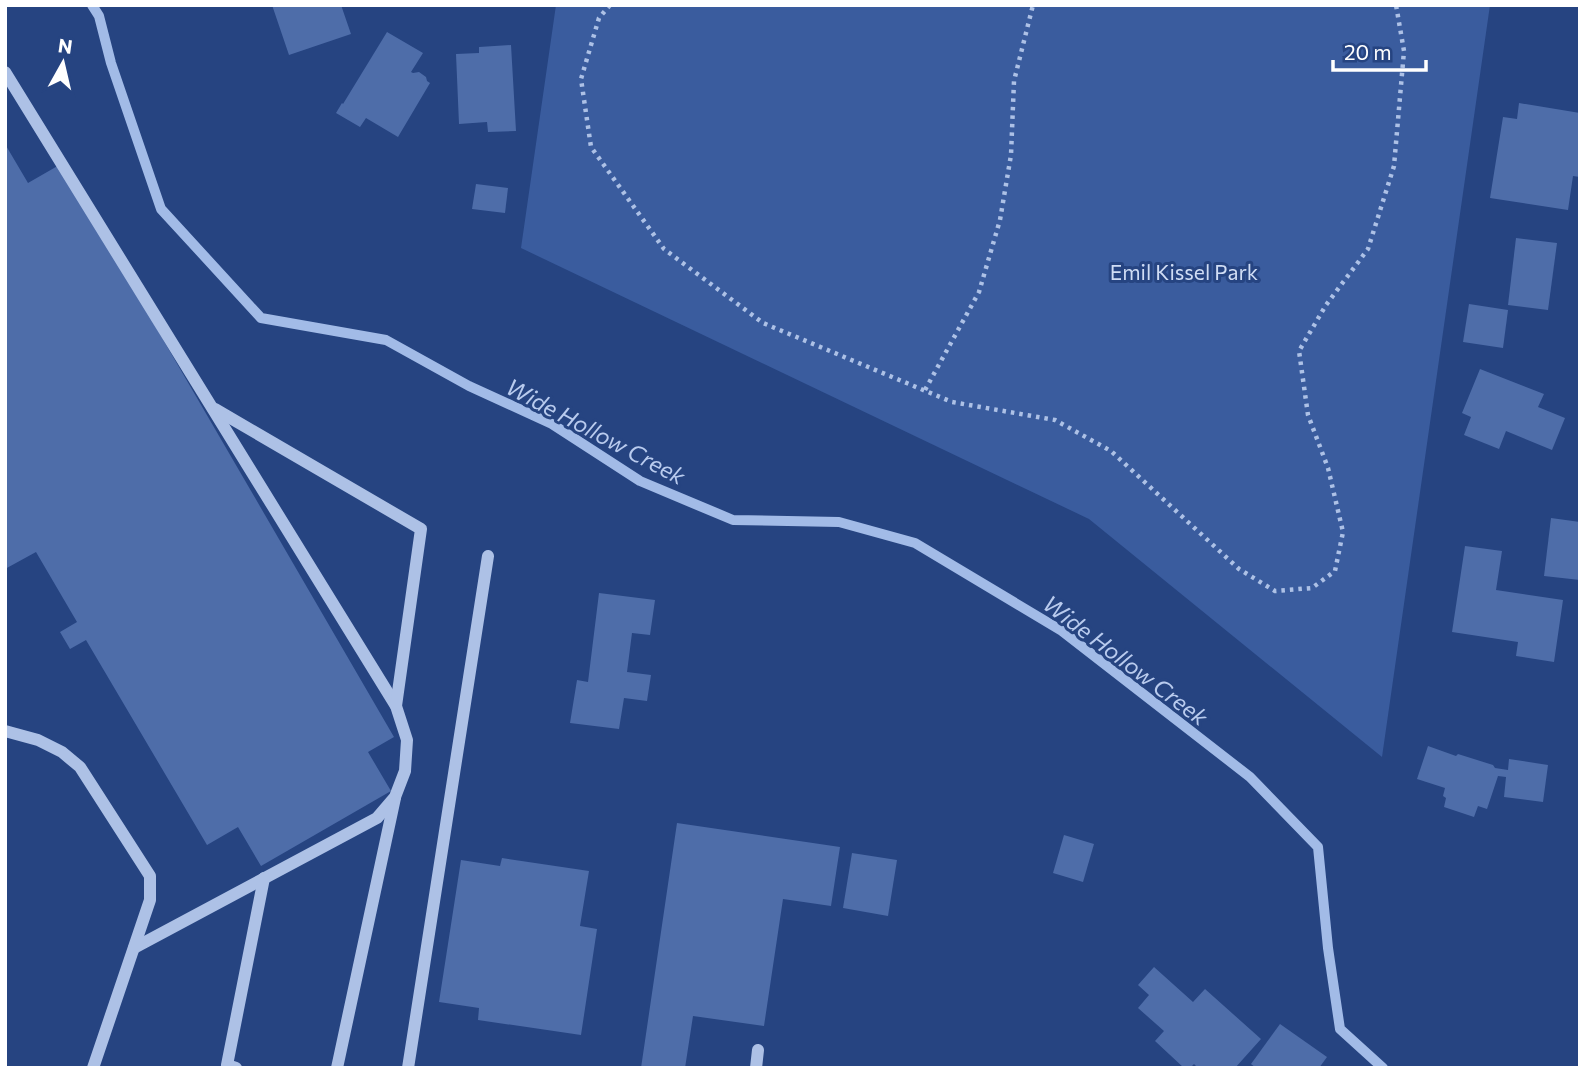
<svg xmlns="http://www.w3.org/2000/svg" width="1585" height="1073" viewBox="0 0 1585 1073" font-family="Commissioner,sans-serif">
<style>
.green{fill:#3a5c9e}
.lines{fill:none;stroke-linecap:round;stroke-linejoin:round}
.stream{stroke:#a2bbe7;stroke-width:10}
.building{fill:#4e6da9}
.path{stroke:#adc1e6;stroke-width:4.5;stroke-dasharray:3.5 5;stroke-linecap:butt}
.minor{stroke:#adc1e6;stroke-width:12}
.labels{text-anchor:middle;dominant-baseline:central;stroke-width:6;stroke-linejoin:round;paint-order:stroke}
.park-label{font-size:21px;fill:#d0ddf5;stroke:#264481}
.water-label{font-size:23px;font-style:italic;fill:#b9cbee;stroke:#264481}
</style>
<rect width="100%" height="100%" fill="#264481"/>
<polygon class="green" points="556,5 1490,5 1382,757 1089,519 521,248"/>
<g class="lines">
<polyline class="stream" points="92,5 99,16 111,63 161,209 261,318 386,340 469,386 552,424 640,481 733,520 839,522 915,543 1062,631 1250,777 1318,847 1328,948 1340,1029 1383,1068"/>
</g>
<g class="building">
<polygon points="272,5 322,5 323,7 328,5 341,5 351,34 289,55"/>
<polygon points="387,32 423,53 411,72 413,73 419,72 426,77 427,81 430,83 398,137 366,118 360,127 336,113 342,103 343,104"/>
<polygon points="511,45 516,131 488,132 487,122 459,124 456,54 479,53 479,47"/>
<polygon points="1519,103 1580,113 1580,177 1573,176 1568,210 1490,198 1503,117 1517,119"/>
<polygon points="5,144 28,183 61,164 394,737 368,752 391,791 261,866 238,827 207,845 86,640 70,649 60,632 77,622 36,552 5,569"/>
<polygon points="476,184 508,188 505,213 472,209"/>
<polygon points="1516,238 1557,243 1548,310 1508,305"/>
<polygon points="1469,304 1508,310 1503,348 1463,342"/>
<polygon points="1480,369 1544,394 1538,407 1565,418 1552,450 1506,431 1499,449 1464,435 1471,417 1462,413"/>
<polygon points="1551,518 1580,522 1580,580 1544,576"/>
<polygon points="1465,546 1502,551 1496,590 1563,600 1554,662 1516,656 1518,642 1452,632"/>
<polygon points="599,593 655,600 650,635 632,633 627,672 651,675 647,701 624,698 619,729 570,723 577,680 588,682"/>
<polygon points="1428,746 1456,756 1458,754 1493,765 1495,768 1508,770 1509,759 1548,765 1543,802 1504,797 1506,777 1498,776 1487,809 1478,806 1474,817 1444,807 1446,798 1443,796 1445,788 1417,779"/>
<polygon points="677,823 840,847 831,906 783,899 764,1026 693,1016 685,1068 641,1068"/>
<polygon points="1064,835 1094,844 1083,882 1053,873"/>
<polygon points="852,853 897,860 888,916 843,908"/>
<polygon points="502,858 589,871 580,926 597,929 581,1035 478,1020 479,1008 439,1002 461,860 500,866"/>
<polygon points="1154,967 1193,1002 1205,989 1261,1039 1235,1068 1198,1068 1194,1064 1190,1068 1184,1068 1155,1041 1164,1031 1138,1008 1149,995 1138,985"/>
<polygon points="1280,1024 1327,1057 1319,1068 1256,1068 1251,1064"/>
</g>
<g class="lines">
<g class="path">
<polyline points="610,5 599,18 581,79 591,147 664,249 763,323 952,402 1055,420 1111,451 1239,569 1275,591 1312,588 1335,571 1343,532 1328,468 1308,415 1299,351 1326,305 1368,249 1394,166 1404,51 1396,5"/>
<polyline points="925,390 979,292 1000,220 1011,155 1014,81 1033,5"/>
</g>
<g class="minor">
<polyline points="5,72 396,706 407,740 405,771 395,797 377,818 134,948"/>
<polyline points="215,409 421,529 396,706"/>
<polyline points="5,731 38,740 62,752 80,767 150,876 150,900 93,1068"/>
<polyline points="236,1068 227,1065 264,878"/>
<polyline points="337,1068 395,798"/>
<polyline points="408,1068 488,556"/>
<polyline points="756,1068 758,1050"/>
</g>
</g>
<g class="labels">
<g class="park-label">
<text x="1184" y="271">Emil Kissel Park</text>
</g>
<g class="water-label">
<text transform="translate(596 431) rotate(28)">Wide Hollow Creek</text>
<text transform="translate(1126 660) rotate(37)">Wide Hollow Creek</text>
</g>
</g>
<rect width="1585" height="1073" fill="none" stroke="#ffffff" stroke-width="14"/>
<g transform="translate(63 63) rotate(8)" stroke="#264481" stroke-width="5" paint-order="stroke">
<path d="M0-5L12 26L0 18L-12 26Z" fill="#ffffff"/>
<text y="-10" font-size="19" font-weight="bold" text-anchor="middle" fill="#ffffff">N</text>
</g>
<path d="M1333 60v10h93v-10" fill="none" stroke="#ffffff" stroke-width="3.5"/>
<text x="1344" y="60" font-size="21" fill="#ffffff" stroke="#264481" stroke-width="5" paint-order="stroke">20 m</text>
</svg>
